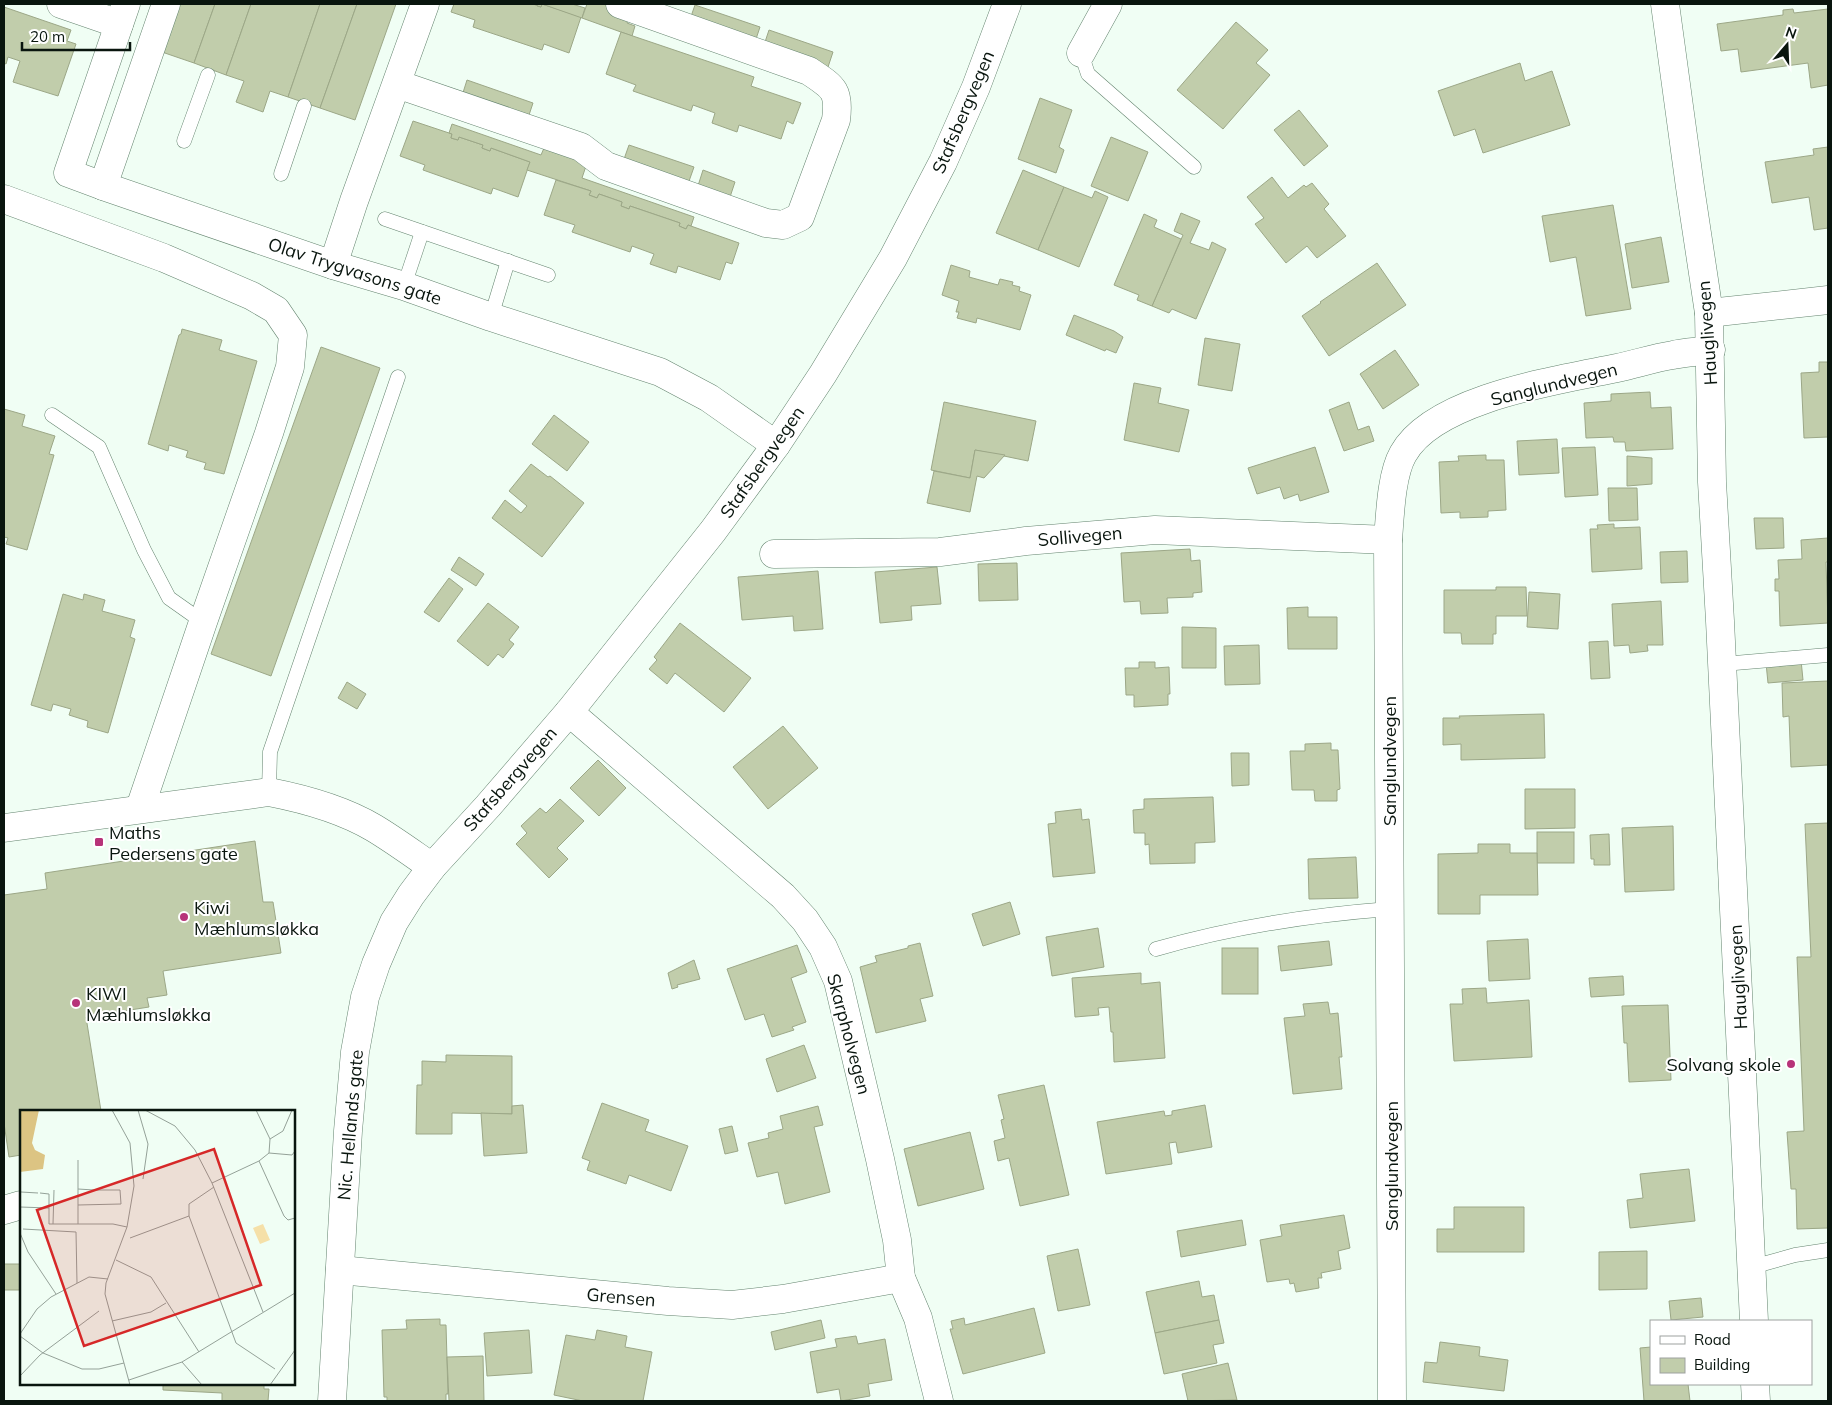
<svg xmlns="http://www.w3.org/2000/svg" width="1832" height="1405" viewBox="0 0 1832 1405" font-family="Mulish,sans-serif">
<style>
.building{fill:#c1cdab;stroke:#9ca787}
.lines{fill:none;stroke-linecap:round;stroke-linejoin:round}
.service-casing{stroke:#64846f;stroke-width:15}
.minor-casing{stroke:#64846f;stroke-width:29}
.secondary-casing{stroke:#64846f;stroke-width:29}
.service{stroke:#fff;stroke-width:14}
.minor{stroke:#fff;stroke-width:28}
.secondary{stroke:#fff;stroke-width:28}
.poi-dot{fill:#b73379;stroke:#fff;stroke-width:2}
.labels{text-anchor:middle;dominant-baseline:central;stroke-width:4;stroke-linejoin:round;paint-order:stroke}
.street-label{font-size:18px;fill:#09150e;stroke:#fff}
.poi-label{font-size:18px;fill:#09150e;stroke:#fff;text-anchor:start}
.inset-road{fill:none;stroke:#94a198;stroke-width:1}
.view{fill:#d62828;fill-opacity:0.15;stroke:#d62828;stroke-width:2.5}
.inset-edge{fill:none;stroke:#09150e;stroke-width:2.5}
</style>
<rect width="100%" height="100%" fill="#f0fef4"/>
<g class="building">
<polygon points="175,4 215,4 194,63 159,51"/>
<polygon points="215,4 251,4 226,75 194,63"/>
<polygon points="251,4 320,4 288,97 270,91 263,112 236,102 244,81 226,75"/>
<polygon points="320,4 357,4 320,108 288,97"/>
<polygon points="357,4 396,4 355,120 320,108"/>
<polygon points="454,4 533,4 541,7 542,4 581,17 569,53 544,44 542,50 473,27 475,20 451,12"/>
<polygon points="538,4 572,4 585,8 582,18 542,4 541,7 537,6"/>
<polygon points="587,4 610,4 631,12 627,23 635,26 632,36 582,18"/>
<polygon points="695,5 760,27 754,45 689,22"/>
<polygon points="4,7 71,30 67,41 76,44 58,96 13,82 20,61 8,57 6,64 4,63"/>
<polygon points="1793,9 1794,13 1828,9 1828,85 1811,88 1808,63 1741,72 1738,49 1721,51 1717,24 1783,15 1783,10"/>
<polygon points="1236,22 1268,50 1256,63 1270,75 1223,129 1177,90"/>
<polygon points="769,30 833,52 827,70 763,48"/>
<polygon points="621,32 754,77 751,86 801,103 793,124 787,121 781,139 739,125 737,132 712,123 715,113 693,105 691,111 633,91 636,85 606,74"/>
<polygon points="1520,63 1525,81 1552,71 1570,125 1483,153 1475,129 1454,136 1438,91"/>
<polygon points="467,80 533,103 527,121 461,99"/>
<polygon points="1040,98 1072,110 1059,147 1064,150 1056,173 1018,159"/>
<polygon points="1299,110 1328,146 1304,166 1274,130"/>
<polygon points="413,121 452,134 451,138 458,140 459,137 483,145 482,148 490,151 491,148 530,162 518,197 493,188 491,194 423,170 425,165 400,156"/>
<polygon points="452,124 541,155 544,148 587,163 582,178 694,217 691,226 688,225 686,229 679,226 680,223 630,206 629,209 621,206 622,202 599,194 597,198 589,195 591,191 527,170 530,162 491,148 490,151 482,148 483,145 459,137 458,140 451,138 452,134 449,133"/>
<polygon points="1111,137 1148,152 1128,201 1091,186"/>
<polygon points="629,145 694,167 688,184 623,162"/>
<polygon points="1828,147 1828,228 1814,230 1809,197 1772,203 1765,162 1814,155 1813,149"/>
<polygon points="703,170 735,182 729,200 697,189"/>
<polygon points="1023,170 1064,187 1038,250 996,233"/>
<polygon points="1272,177 1288,198 1304,185 1306,187 1312,183 1329,204 1324,209 1346,236 1317,258 1307,246 1286,263 1255,224 1264,218 1247,197"/>
<polygon points="556,180 591,191 589,195 597,198 599,194 622,202 621,206 629,209 630,206 680,223 679,226 686,229 688,225 739,243 732,264 726,262 720,280 678,266 676,273 650,264 654,254 632,246 630,252 572,232 575,225 544,215"/>
<polygon points="1064,187 1092,198 1095,191 1108,197 1079,267 1038,250"/>
<polygon points="1613,205 1631,309 1586,316 1576,257 1550,262 1542,216"/>
<polygon points="1181,213 1200,221 1190,243 1209,250 1212,242 1226,249 1196,319 1172,309 1169,313 1152,306 1183,235 1174,231"/>
<polygon points="1144,214 1157,220 1154,227 1181,239 1152,306 1137,300 1139,295 1114,285"/>
<polygon points="1661,237 1669,282 1632,288 1625,244"/>
<polygon points="1377,263 1406,305 1329,356 1302,316 1321,303 1320,302"/>
<polygon points="951,265 970,271 969,277 998,285 1000,279 1013,282 1012,285 1020,287 1019,291 1031,295 1020,330 977,318 976,323 957,318 959,312 956,312 959,301 942,295"/>
<polygon points="1074,315 1114,331 1123,337 1116,353 1106,349 1105,351 1066,335"/>
<polygon points="182,329 222,340 219,350 257,361 224,474 204,469 206,463 186,457 188,451 169,445 168,451 148,444 179,335 181,334"/>
<polygon points="1205,338 1240,344 1232,391 1198,385"/>
<polygon points="321,347 380,368 271,676 211,654"/>
<polygon points="1395,350 1419,385 1383,409 1360,374"/>
<polygon points="1819,362 1828,362 1828,437 1804,438 1801,373 1819,372"/>
<polygon points="1134,383 1161,388 1158,403 1189,410 1179,452 1124,440"/>
<polygon points="1650,392 1651,408 1671,407 1673,449 1626,451 1625,442 1614,442 1613,437 1586,438 1584,403 1611,401 1611,394"/>
<polygon points="944,402 1036,421 1028,461 975,450 970,478 931,470"/>
<polygon points="1349,402 1358,430 1369,426 1374,441 1344,451 1329,410"/>
<polygon points="4,409 25,415 22,426 55,436 49,454 54,455 27,550 6,544 8,538 4,537"/>
<polygon points="554,415 589,442 567,471 532,444"/>
<polygon points="1557,439 1559,473 1519,475 1517,441"/>
<polygon points="1315,447 1329,492 1300,501 1298,494 1284,499 1280,487 1257,494 1248,468"/>
<polygon points="1595,447 1598,495 1565,497 1562,448"/>
<polygon points="975,450 1005,455 984,478 977,476 970,512 927,503 934,471 970,478"/>
<polygon points="1486,455 1486,460 1504,460 1506,510 1488,511 1488,517 1460,518 1460,512 1441,513 1439,462 1459,461 1458,456"/>
<polygon points="1627,456 1652,458 1652,484 1627,486"/>
<polygon points="531,464 548,477 550,476 584,503 542,557 492,518 505,500 521,513 527,506 509,491"/>
<polygon points="1608,488 1637,488 1638,520 1609,521"/>
<polygon points="1754,518 1783,518 1784,548 1756,549"/>
<polygon points="1614,524 1614,528 1640,527 1642,569 1592,572 1590,529 1598,529 1597,525"/>
<polygon points="1828,538 1828,562 1826,562 1828,623 1780,626 1779,591 1775,591 1775,579 1779,579 1778,560 1802,559 1801,540"/>
<polygon points="1190,549 1191,561 1200,560 1202,592 1193,593 1193,597 1167,598 1168,613 1141,614 1140,601 1124,602 1121,553"/>
<polygon points="1687,551 1688,582 1661,583 1660,552"/>
<polygon points="459,557 484,574 476,586 451,570"/>
<polygon points="1017,563 1018,600 979,601 978,564"/>
<polygon points="937,567 941,604 911,606 912,620 880,623 875,572"/>
<polygon points="818,571 823,629 794,631 793,616 742,620 738,577"/>
<polygon points="449,578 463,589 439,622 424,612"/>
<polygon points="1496,587 1526,587 1527,616 1496,616 1496,634 1493,634 1493,644 1462,644 1461,633 1444,633 1444,590 1496,590"/>
<polygon points="1529,592 1560,594 1558,629 1527,627"/>
<polygon points="63,594 83,600 84,594 105,600 102,611 135,620 130,637 135,639 108,733 87,727 88,721 69,715 71,709 53,704 51,711 31,705"/>
<polygon points="1661,601 1663,645 1647,645 1648,651 1630,653 1629,645 1614,646 1612,604"/>
<polygon points="488,603 519,627 509,640 514,644 503,658 498,654 488,666 457,641"/>
<polygon points="1308,607 1308,617 1337,617 1337,649 1288,649 1287,608"/>
<polygon points="680,623 751,678 724,712 675,673 667,684 649,669 657,660 654,657"/>
<polygon points="1182,627 1216,628 1216,668 1182,668"/>
<polygon points="1608,641 1610,678 1591,679 1589,642"/>
<polygon points="1259,645 1260,684 1225,685 1224,646"/>
<polygon points="1801,660 1803,680 1768,683 1766,663"/>
<polygon points="1139,662 1155,662 1155,668 1169,667 1170,694 1168,694 1168,705 1134,707 1134,695 1126,695 1125,668 1139,668"/>
<polygon points="1828,681 1828,765 1791,767 1789,716 1783,717 1782,683"/>
<polygon points="347,682 366,694 357,709 338,698"/>
<polygon points="1544,714 1545,758 1461,760 1461,744 1443,745 1443,718 1460,718 1459,716"/>
<polygon points="783,726 818,768 768,809 733,767"/>
<polygon points="1331,743 1331,750 1338,750 1340,789 1337,790 1337,801 1315,801 1314,790 1292,790 1290,751 1305,751 1305,744"/>
<polygon points="1231,753 1249,753 1249,785 1232,786"/>
<polygon points="598,760 626,788 599,816 570,788"/>
<polygon points="1525,789 1575,789 1575,828 1525,829"/>
<polygon points="1213,797 1215,842 1195,843 1195,863 1150,864 1149,844 1145,845 1145,833 1134,833 1133,810 1144,809 1144,799"/>
<polygon points="560,799 584,821 557,848 568,859 549,878 516,844 527,833 521,826 540,808 546,813"/>
<polygon points="1081,809 1082,820 1089,819 1095,873 1053,877 1048,824 1056,823 1055,812"/>
<polygon points="1828,823 1828,1228 1797,1229 1796,1189 1791,1189 1787,1132 1804,1131 1797,957 1811,957 1805,824"/>
<polygon points="1673,826 1674,890 1625,892 1622,828"/>
<rect x="1537" y="832" width="37" height="31"/>
<polygon points="1609,834 1610,865 1594,865 1594,859 1591,859 1590,835"/>
<polygon points="255,841 263,902 273,902 281,953 163,971 167,995 147,998 149,1007 86,1017 101,1111 21,1111 21,1155 9,1157 4,1123 4,895 47,889 45,873"/>
<polygon points="1478,844 1510,844 1510,853 1537,853 1538,895 1480,895 1480,914 1438,914 1438,854 1478,853"/>
<polygon points="1356,857 1358,898 1309,899 1308,859"/>
<polygon points="1010,902 1020,934 983,946 972,914"/>
<polygon points="1098,928 1104,967 1052,976 1046,937"/>
<polygon points="1528,939 1530,979 1489,981 1487,941"/>
<polygon points="1329,941 1332,965 1281,971 1278,946"/>
<polygon points="920,943 933,996 920,999 926,1021 876,1033 860,967 877,962 875,956 908,948 908,946"/>
<polygon points="797,945 807,972 791,978 806,1022 792,1027 794,1030 772,1037 764,1014 745,1020 727,969"/>
<rect x="1222" y="948" width="36" height="46"/>
<polygon points="694,960 700,979 677,985 678,987 672,989 668,973"/>
<polygon points="1141,973 1141,984 1160,982 1165,1058 1114,1062 1113,1032 1111,1032 1109,1007 1098,1008 1099,1015 1075,1017 1072,978"/>
<polygon points="1623,976 1624,995 1591,997 1589,978"/>
<polygon points="1486,988 1487,1003 1529,1000 1532,1057 1454,1061 1450,1004 1463,1004 1462,989"/>
<polygon points="1328,1002 1330,1014 1338,1013 1342,1057 1339,1057 1342,1089 1293,1094 1284,1018 1305,1016 1303,1004"/>
<polygon points="1668,1005 1671,1080 1629,1082 1627,1043 1624,1043 1622,1006"/>
<polygon points="804,1045 816,1078 777,1092 766,1059"/>
<polygon points="446,1055 512,1056 512,1114 452,1113 452,1134 416,1134 417,1085 422,1085 422,1061 446,1062"/>
<polygon points="1044,1085 1069,1195 1020,1206 1009,1158 998,1161 994,1141 1005,1138 1001,1120 1004,1119 998,1095"/>
<polygon points="602,1103 649,1120 645,1131 688,1146 671,1191 629,1175 626,1184 587,1170 590,1161 582,1158"/>
<polygon points="523,1105 527,1153 484,1156 481,1113 512,1114 512,1106"/>
<polygon points="1205,1105 1212,1147 1178,1153 1176,1142 1169,1143 1172,1164 1106,1174 1097,1122 1164,1111 1165,1116 1172,1115 1172,1111"/>
<polygon points="818,1106 823,1125 814,1127 830,1192 785,1204 778,1172 757,1177 748,1143 769,1138 768,1133 783,1129 780,1116"/>
<polygon points="732,1126 738,1151 725,1154 719,1129"/>
<polygon points="970,1132 984,1189 918,1206 904,1149"/>
<polygon points="1689,1169 1695,1221 1630,1228 1627,1200 1643,1198 1640,1174"/>
<polygon points="1454,1207 1524,1207 1524,1252 1437,1252 1437,1229 1454,1229"/>
<polygon points="1344,1215 1350,1248 1338,1251 1341,1269 1321,1273 1322,1278 1318,1278 1319,1288 1296,1292 1294,1283 1290,1284 1289,1279 1267,1282 1260,1240 1282,1236 1280,1225"/>
<polygon points="1242,1220 1246,1245 1181,1257 1177,1231"/>
<polygon points="1078,1249 1090,1305 1058,1311 1047,1256"/>
<polygon points="1647,1251 1647,1289 1599,1290 1599,1252"/>
<rect x="4" y="1264" width="17" height="26"/>
<polygon points="1199,1281 1202,1297 1214,1295 1219,1320 1155,1333 1146,1292"/>
<polygon points="1701,1298 1703,1317 1671,1320 1669,1301"/>
<polygon points="1034,1308 1045,1353 963,1374 950,1329 953,1329 951,1321 964,1318 965,1325"/>
<polygon points="440,1319 440,1325 446,1325 448,1394 446,1394 446,1401 387,1401 387,1397 384,1397 382,1330 407,1329 406,1320"/>
<polygon points="821,1320 825,1338 775,1350 771,1332"/>
<polygon points="1219,1320 1224,1343 1213,1345 1217,1363 1164,1374 1155,1333"/>
<polygon points="529,1330 532,1373 487,1376 484,1333"/>
<polygon points="597,1330 627,1336 625,1347 652,1352 643,1401 583,1401 554,1395 566,1335 595,1340"/>
<polygon points="856,1336 858,1344 885,1339 892,1380 868,1384 870,1396 841,1401 839,1389 817,1393 810,1352 837,1347 835,1339"/>
<polygon points="1440,1342 1480,1347 1479,1356 1508,1360 1504,1391 1423,1382 1425,1362 1437,1363"/>
<polygon points="1651,1347 1651,1384 1688,1384 1690,1401 1644,1401 1640,1348"/>
<polygon points="483,1356 484,1401 449,1401 447,1357"/>
<polygon points="1228,1363 1237,1400 1188,1401 1182,1374"/>
<polygon points="156,1384 264,1384 264,1389 269,1389 268,1401 222,1401 222,1393 163,1390 163,1384"/>
</g>
<g class="lines">
<g class="service-casing">
<g id="service">
<polyline points="1081,53 1088,74 1194,167"/>
<polyline points="184,141 208,75"/>
<polyline points="281,174 304,106"/>
<polyline points="385,219 548,275"/>
<polyline points="404,286 422,232"/>
<polyline points="491,317 508,261"/>
<polyline points="52,415 99,447 144,550 169,598 203,622"/>
<polyline points="1723,664 1828,655"/>
<polyline points="269,792 270,752 398,377"/>
<path d="M1156 949C1232 927 1311 915 1389 909"/>
<polyline points="1752,1267 1795,1255 1828,1250"/>
</g>
</g>
<g class="minor-casing">
<g id="minor">
<polyline points="61,4 119,24"/>
<polyline points="166,4 103,186 333,265 404,286 491,317 660,372 709,398 776,445"/>
<polyline points="1665,4 1690,187 1709,313 1712,482 1720,621 1754,1321"/>
<polyline points="1081,53 1108,4"/>
<path d="M397 84 581 147 606 166 766 223 783 225 800 217 836 120C840 90 833 87 809 71L620 4"/>
<polyline points="103,186 68,173 126,4"/>
<polyline points="4,199 164,258 252,296 276,310 293,335 290,367 269,433 203,622 140,808"/>
<polyline points="333,265 354,201 425,4"/>
<polyline points="1709,313 1828,300"/>
<polyline points="774,554 940,552 1026,541 1155,530 1388,540"/>
<polyline points="569,712 783,896 805,920 823,947 838,981 880,1159 897,1240 901,1278 918,1318 939,1401"/>
<path d="M4 828 269 792C305 799 342 809 374 828 394 840 413 854 432 867"/>
<polyline points="4,1210 21,1205"/>
<polyline points="340,1270 668,1301 732,1305 783,1299 901,1278"/>
<polyline points="1755,1384 1756,1401"/>
<path d="M1392 1401 1388 540C1390 516 1391 475 1403 454 1434 398 1559 380 1617 368 1636 364 1654 358 1673 355 1685 352 1698 352 1711 350"/>
</g>
</g>
<g class="secondary-casing">
<polyline id="secondary" points="332,1401 348,1131 355,1052 365,997 376,964 394,922 411,895 432,867 488,806 569,712 713,531 776,445 823,374 893,258 943,162 976,87 1007,4"/>
</g>
<use href="#service" class="service"/>
<use href="#minor" class="minor"/>
<use href="#secondary" class="secondary"/>
</g>
<g class="poi-dot">
<rect x="94" y="837" width="10" height="10" rx="2.5"/>
<circle cx="184" cy="917" r="5"/>
<circle cx="76" cy="1003" r="5"/>
<circle cx="1791" cy="1064" r="5"/>
</g>
<g class="labels">
<g class="street-label">
<text transform="translate(963 112) rotate(-67)">Stafsbergvegen</text>
<text transform="translate(355 271) rotate(18)">Olav Trygvasons gate</text>
<text transform="translate(1707 333) rotate(-94)">Hauglivegen</text>
<text transform="translate(1554 384) rotate(-14)">Sanglundvegen</text>
<text transform="translate(762 462) rotate(-55)">Stafsbergvegen</text>
<text transform="translate(1080 536) rotate(-5)">Sollivegen</text>
<text transform="translate(1389 761) rotate(-90)">Sanglundvegen</text>
<text transform="translate(510 779) rotate(-49)">Stafsbergvegen</text>
<text transform="translate(1738 977) rotate(-93)">Hauglivegen</text>
<text transform="translate(849 1034) rotate(75)">Skarpholvegen</text>
<text transform="translate(350 1125) rotate(-85)">Nic. Hellands gate</text>
<text transform="translate(1391 1166) rotate(-90)">Sanglundvegen</text>
<text transform="translate(621 1297) rotate(5)">Grensen</text>
</g>
<g class="poi-label">
<text x="109" y="832">Maths<tspan x="109" dy="21">Pedersens gate</tspan></text>
<text x="194" y="907">Kiwi<tspan x="194" dy="21">Mæhlumsløkka</tspan></text>
<text x="86" y="993">KIWI<tspan x="86" dy="21">Mæhlumsløkka</tspan></text>
<text x="1781" y="1064" text-anchor="end">Solvang skole</text>
</g>
</g>
<g transform="translate(20 1110)">
<rect width="275" height="275" fill="#f0fef4"/>
<path d="M0 0H19L12 33 15 40 25 45 23 59 0 62Z" fill="#dcc483"/>
<path d="M243 114 250 130 240 134 233 118Z" fill="#f5e0a8"/>
<path class="inset-road" d="M92 0 110 33 114 76 107 117 86 173 85 184 110 275M118 0 128 34 123 69M125 0 155 16 175 40 192 73 243 202M236 0 250 29 249 43M250 29 263 21 272 0M239 51 264 106 268 110 275 108M192 73 239 51 249 43 272 45 275 41M194 77 169 94V106L216 233 255 259M58 79 74 80M34 80 33 114H93L107 117M1 82 18 83M20 83 29 84V114H33M58 95 101 94 100 80H76M0 97 29 98M58 114V50M3 119 56 122 57 173M0 123 8 142 36 184M110 128 169 106M96 150 131 167 179 242M92 211 131 202 146 193M0 224 17 199 31 187 69 167 88 169M0 226 23 243 62 259H79L104 253M162 252 182 275M0 266 20 245 79 201M109 270 162 252 275 183M250 275 275 240"/>
<path class="view" d="M194 39 241 175 64 236 17 100Z"/>
<rect width="275" height="275" class="inset-edge"/>
</g>
<rect width="1832" height="1405" fill="none" stroke="#09150e" stroke-width="10"/>
<rect x="1650" y="1320" width="162" height="65" fill="#ffffff" stroke="#9da19f"/>
<rect x="1660" y="1336" width="25" height="8" fill="#ffffff" stroke="#9da19f"/>
<text x="1694" y="1345" font-size="15" fill="#09150e">Road</text>
<rect x="1660" y="1358" width="25" height="15" fill="#c1cdab" stroke="#9da19f"/>
<text x="1694" y="1370" font-size="15" fill="#09150e">Building</text>
<g transform="translate(1787 45) rotate(19)" stroke="#ffffff" stroke-width="4" paint-order="stroke">
<path d="M0-4L9 19L0 12L-9 19Z" fill="#09150e"/>
<text y="-8" font-size="14" font-weight="bold" text-anchor="middle" fill="#09150e">N</text>
</g>
<path d="M22 42v8h108v-8" fill="none" stroke="#09150e" stroke-width="2.5"/>
<text x="30" y="42" font-size="15" fill="#09150e" stroke="#ffffff" stroke-width="4" paint-order="stroke">20 m</text>
</svg>
